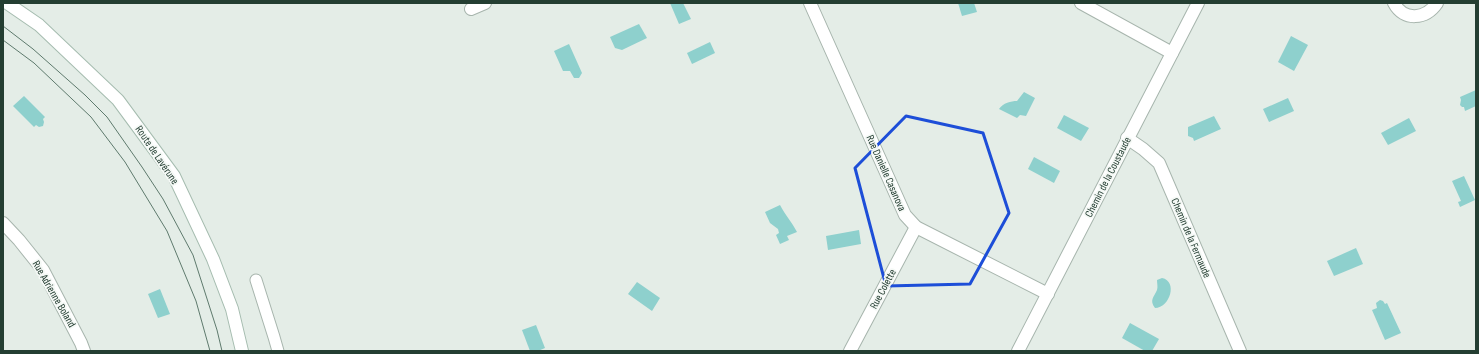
<svg xmlns="http://www.w3.org/2000/svg" width="1479" height="354" viewBox="0 0 1479 354" font-family="'Sofia Sans Condensed',sans-serif">
<style>
.water{fill:#8ed0cd}
.lines{fill:none;stroke-linecap:round;stroke-linejoin:round}
.service-casing{stroke:#a7b5ad;stroke-width:13}
.minor-casing{stroke:#a7b5ad;stroke-width:14}
.secondary-casing{stroke:#a5bcaf;stroke-width:14}
.service{stroke:#fff;stroke-width:11}
.minor{stroke:#fff;stroke-width:12}
.secondary{stroke:#fff;stroke-width:12}
.tram{stroke:#5e7a6d;stroke-width:1}
.marked{fill:none;stroke:#1d4ed8;stroke-width:3;stroke-linejoin:round}
.labels{text-anchor:middle;dominant-baseline:central;stroke-width:3.5;stroke-linejoin:round;paint-order:stroke}
.street-label{font-size:11px;fill:#243e32;stroke:#f5f9f6}
</style>
<rect width="100%" height="100%" fill="#e4ede7"/>
<g class="water">
<polygon points="670,3 683,3 691,19 679,24"/>
<polygon points="958,3 974,3 977,12 962,16"/>
<polygon points="639,24 647,38 622,50 615,48 610,37"/>
<polygon points="1291,36 1308,45 1294,71 1278,62"/>
<polygon points="710,42 715,53 692,64 687,53"/>
<polygon points="569,44 582,73 579,78 574,78 570,71 563,71 554,51"/>
<polygon points="1476,90 1476,106 1465,111 1464,107 1462,107 1460,105 1461,100 1460,97"/>
<path d="M1024 92 1035 98 1026 116 1020 115 1017 118 999 109C1003 103 1011 101 1017 101Z"/>
<polygon points="24,96 45,117 43,119 44,122 43,126 39,127 36,125 34,127 13,106"/>
<polygon points="1288,98 1294,111 1269,122 1263,109"/>
<polygon points="1064,115 1089,128 1081,141 1057,128"/>
<polygon points="1214,116 1221,129 1194,141 1193,138 1188,136 1188,127"/>
<polygon points="1409,118 1416,131 1388,145 1381,133"/>
<polygon points="1034,157 1060,171 1054,183 1028,169"/>
<polygon points="1464,176 1475,200 1460,207 1458,202 1461,201 1452,181"/>
<path d="M780 205C785 215 792 222 797 232L787 236 789 240 780 244 776 235 779 233 778 229 770 223 765 212Z"/>
<polygon points="859,230 861,244 828,250 826,236"/>
<polygon points="1356,248 1363,264 1334,276 1327,261"/>
<path d="M1162 278C1178 281 1170 308 1155 308 1149 300 1154 297 1157 290 1158 287 1157 283 1157 280Z"/>
<polygon points="637,282 660,298 652,311 628,294"/>
<polygon points="160,289 170,314 158,318 148,294"/>
<polygon points="1380,300 1383,301 1385,304 1387,303 1401,333 1385,340 1372,310 1377,308 1376,303"/>
<polygon points="1130,323 1159,339 1152,351 1145,351 1122,338"/>
<polygon points="536,325 545,348 538,351 530,351 522,330"/>
</g>
<g class="lines">
<g class="service-casing">
<polyline id="service" points="256,280 274,337 278,351"/>
</g>
<g class="minor-casing">
<g id="minor">
<polyline points="810,3 905,215 916,227 1048,294"/>
<polyline points="1081,3 1172,53"/>
<path d="M1394 3C1404 22 1426 19 1437 3"/>
<polyline points="471,9 485,3"/>
<polyline points="1127,138 1143,149 1159,163 1240,351"/>
<polyline points="3,223 19,240 43,270 81,343 84,351"/>
<polyline points="850,351 916,227"/>
<polyline points="1018,351 1198,3"/>
</g>
</g>
<g class="secondary-casing">
<polyline id="secondary" points="7,3 39,25 118,100 174,176 213,259 232,309 242,351"/>
</g>
<use href="#service" class="service"/>
<use href="#minor" class="minor"/>
<use href="#secondary" class="secondary"/>
<g class="tram">
<polyline points="3,26 33,49 85,95 107,117 142,167 163,199 193,255 217,330 222,351"/>
<polyline points="3,40 34,63 91,117 125,162 167,231 196,301 210,351"/>
</g>
</g>
<path class="marked" d="M906 116 983 133 1009 213 970 284 886 286 855 168Z"/>
<g class="labels">
<g class="street-label">
<text transform="translate(157 155) rotate(56)">Route de Lavérune</text>
<text transform="translate(886 173) rotate(66)">Rue Danielle Casanova</text>
<text transform="translate(1108 177) rotate(-63)">Chemin de la Coustaude</text>
<text transform="translate(1191 238) rotate(67)">Chemin de la Fermaude</text>
<text transform="translate(883 289) rotate(-62)">Rue Colette</text>
<text transform="translate(54 294) rotate(60)">Rue Adrienne Boland</text>
</g>
</g>
<rect width="1479" height="354" fill="none" stroke="#243e32" stroke-width="8"/>
</svg>
